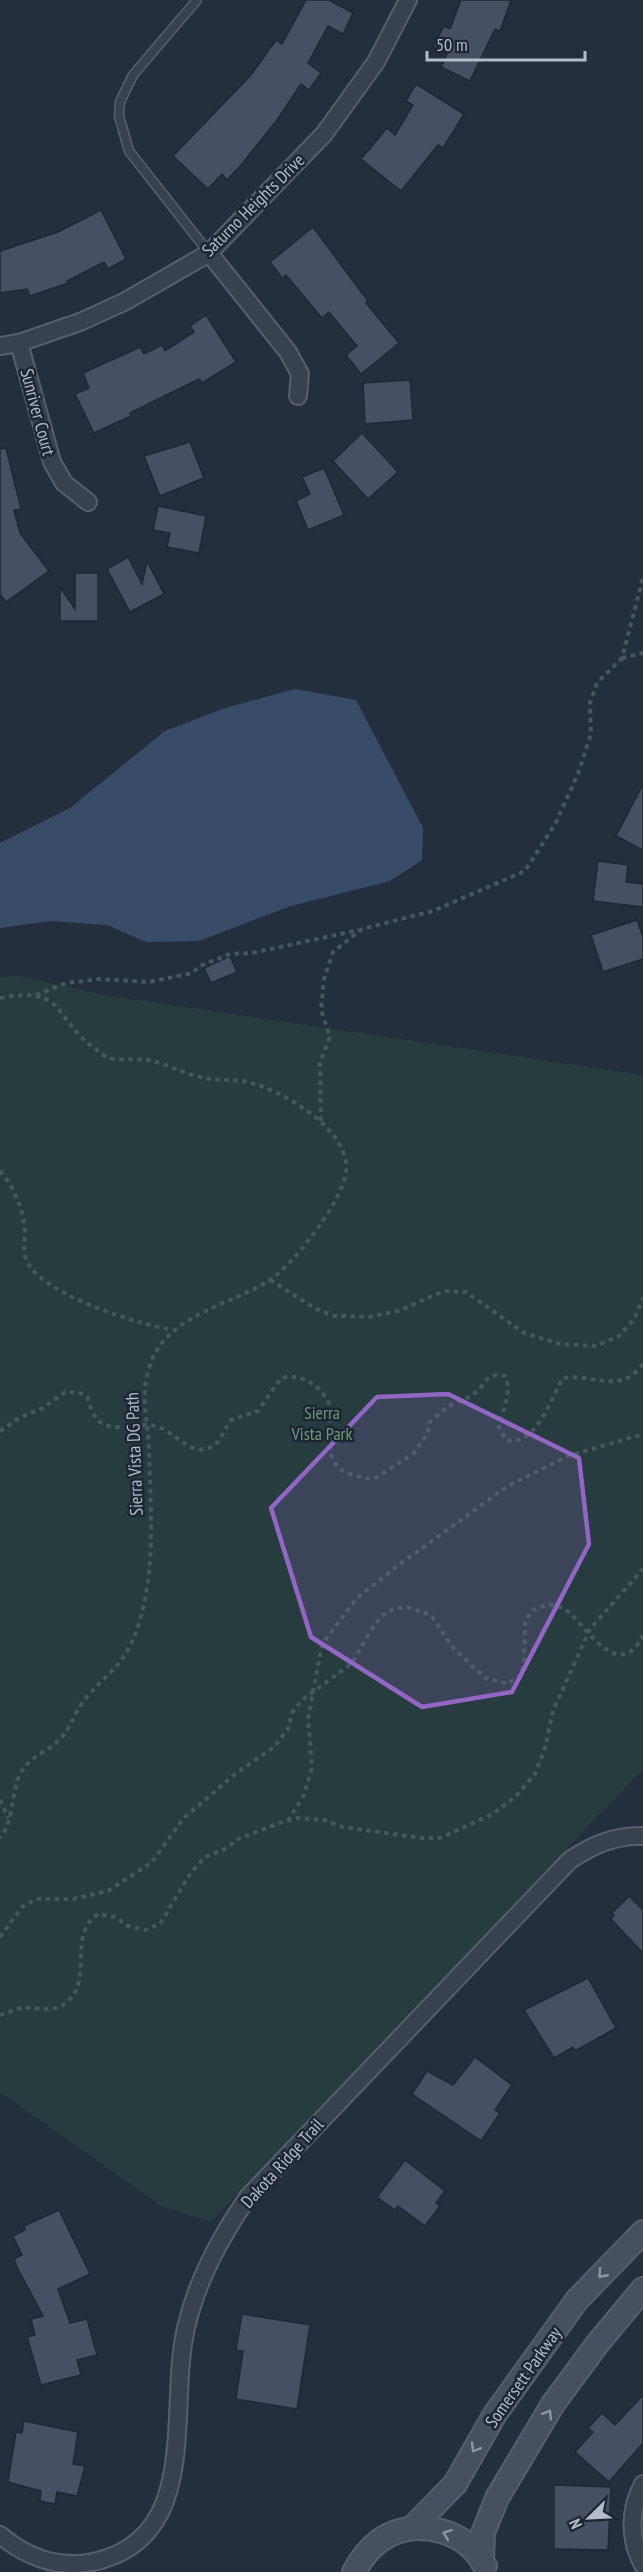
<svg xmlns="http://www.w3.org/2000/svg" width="643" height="2572" viewBox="0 0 643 2572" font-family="'PT Sans Narrow',sans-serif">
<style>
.green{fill:#263c3f}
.water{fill:#394c67}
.building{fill:#455162;stroke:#1f2835;stroke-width:1.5}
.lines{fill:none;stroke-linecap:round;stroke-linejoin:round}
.service-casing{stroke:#565f6c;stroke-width:11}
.minor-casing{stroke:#565f6c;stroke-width:20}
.secondary-casing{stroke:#565f6c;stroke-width:26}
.path{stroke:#44595c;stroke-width:4;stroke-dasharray:4.5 4.5;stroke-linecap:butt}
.service{stroke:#38414e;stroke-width:8}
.minor{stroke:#38414e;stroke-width:16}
.secondary{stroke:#465061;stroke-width:22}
.oneway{stroke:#8e96a5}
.marked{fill:#9266c3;fill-opacity:0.2;stroke:#9266c3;stroke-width:4.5;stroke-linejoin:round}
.labels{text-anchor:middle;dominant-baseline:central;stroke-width:5;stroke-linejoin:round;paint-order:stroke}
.street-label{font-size:18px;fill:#b4bcc9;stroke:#1d2633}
.park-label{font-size:18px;fill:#6b9a76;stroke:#1d2633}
</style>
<rect width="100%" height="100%" fill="#242f3e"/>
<polygon class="green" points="20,976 104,995 643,1075 643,1769 211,2222 161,2206 0,2092 0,977"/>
<polygon class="water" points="295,689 356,700 423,828 422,860 390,881 291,906 199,941 146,942 107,925 51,921 0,928 0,843 70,808 165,731 225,708"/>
<g class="building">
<polygon points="306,0 329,0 353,13 343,34 328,26 308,63 321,73 309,90 301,84 277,120 241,165 227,180 222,174 208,189 173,156 251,75 276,40 282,44"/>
<polygon points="461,0 511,0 500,31 495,29 470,81 441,67 447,54 433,47 444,26 450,29"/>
<polygon points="416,84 464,114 443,148 438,145 401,191 361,159 387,128 395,135 413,105 406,101"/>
<polygon points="101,210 126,259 108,269 104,262 67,281 68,283 30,296 27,289 0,293 0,251 58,232"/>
<polygon points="313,227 368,301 366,303 399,343 361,374 346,355 357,346 329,312 322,318 286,275 282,278 270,262"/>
<polygon points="206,315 236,362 202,383 199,379 130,413 131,416 94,433 75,394 89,388 83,373 140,347 144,354 162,345 165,351 194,332 190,326"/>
<polygon points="410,380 413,420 365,424 363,383"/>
<polygon points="362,433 398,472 368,499 333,461"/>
<polygon points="190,442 204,478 160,496 144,456"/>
<polygon points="6,448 21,509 14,510 20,533 49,571 6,602 0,594 0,449"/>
<polygon points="324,468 344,515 308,530 296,501 310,494 302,477"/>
<polygon points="158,506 206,516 199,553 167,547 170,533 153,530"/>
<polygon points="128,557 142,584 147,561 164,594 130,612 107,569"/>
<polygon points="75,573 98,573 98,621 60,621 60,587 75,609"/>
<polygon points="643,784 643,850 616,836"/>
<polygon points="598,861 628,865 626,882 643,884 643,907 593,901"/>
<polygon points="637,920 643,937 643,959 603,972 591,935"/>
<polygon points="230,956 237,972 211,983 204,968"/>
<polygon points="629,1896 643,1910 643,1953 611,1919 614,1915 612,1913"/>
<polygon points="588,1978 616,2028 575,2051 573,2047 554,2058 524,2010"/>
<polygon points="475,2057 512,2085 495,2110 500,2113 481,2141 412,2094 427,2071 453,2085"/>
<polygon points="405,2160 445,2191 436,2203 440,2206 425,2226 398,2206 395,2210 377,2197"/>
<polygon points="59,2210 90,2274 58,2289 70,2323 87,2319 97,2355 77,2360 81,2375 41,2385 27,2337 35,2335 31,2319 43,2316 18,2269 14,2259 22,2255 13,2236 25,2230 24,2226"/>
<polygon points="242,2314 310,2325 297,2409 236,2399 243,2351 236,2350"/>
<polygon points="643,2395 643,2443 609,2482 575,2452 593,2432 588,2428 602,2413 615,2425"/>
<polygon points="24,2421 78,2432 73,2464 85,2466 77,2496 57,2492 55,2504 40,2501 41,2491 8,2482 16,2432 22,2433"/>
<polygon points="554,2485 611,2487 608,2550 554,2549"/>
</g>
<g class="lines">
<g class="service-casing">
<polyline id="service" points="197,0 133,75 120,102 119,116 129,151 209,253"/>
</g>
<g class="minor-casing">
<g id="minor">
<polyline points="209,253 288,352 300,374 298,396"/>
<polyline points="19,343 52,462 64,483 88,502"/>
<polyline points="0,346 19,343 80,322 124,302 209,253 324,134 376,62 408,0"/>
<path d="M643 2484C629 2510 629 2539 643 2565"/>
<path d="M0 2535C26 2557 58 2569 93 2562 203 2538 167 2410 186 2328 197 2280 220 2238 248 2197L570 1860C593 1845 615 1835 643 1836"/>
</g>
</g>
<g class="secondary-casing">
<g id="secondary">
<polyline points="412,2528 455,2484 495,2414 577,2300 643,2232"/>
<polyline points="482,2561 483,2533 497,2498 553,2404 598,2343 643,2289"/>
<path d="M354 2572C362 2557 373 2543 389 2535 423 2519 468 2532 485 2566"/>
</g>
</g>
<g class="path">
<polyline points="622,658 643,653"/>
<polyline points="36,995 66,983 99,979 149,982 192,973 200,966 230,954 252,953 359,930"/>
<path d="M0 998C66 985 53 1018 94 1048 99 1051 104 1057 110 1058 121 1061 135 1058 147 1060 165 1063 182 1073 200 1077 214 1081 228 1079 243 1081 279 1088 352 1129 346 1173 341 1203 293 1266 267 1282 227 1306 166 1316 150 1365 139 1400 148 1415 149 1450 150 1490 153 1533 149 1573 146 1600 139 1634 124 1656 113 1673 95 1685 83 1702 74 1714 71 1727 61 1738 50 1750 32 1756 23 1769 9 1790 16 1819 0 1838"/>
<polyline points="321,1121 320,1063 330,1037 321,1010 324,979 333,952 362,929 433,911 525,871 555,824 578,774 591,734 590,703 597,683 622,658 643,578"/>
<path d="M0 1171C16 1190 23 1209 25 1233 25 1241 23 1249 25 1256 34 1293 138 1324 172 1330"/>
<polyline points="270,1280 316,1309 335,1316 369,1317 398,1311 444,1291 466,1292 524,1333 560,1344 596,1346 619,1336 634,1319 643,1298"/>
<path d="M0 1431 21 1417 43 1408 65 1392 80 1393 87 1397C90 1406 93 1416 100 1422 116 1433 138 1422 155 1426 172 1429 187 1453 205 1449 221 1446 222 1432 231 1420L258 1411 281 1378C302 1373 316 1384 328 1400 336 1441 312 1473 374 1479L414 1453 428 1433 429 1423 447 1407 469 1397 479 1390 487 1379 496 1375 505 1376C513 1394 502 1409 499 1427L506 1440C536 1447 550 1400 563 1378 595 1373 619 1396 643 1364"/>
<polyline points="0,1800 8,1818"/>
<polyline points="288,1821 304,1795 312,1768 308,1719 322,1644 357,1598 400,1564 508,1486 568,1456 643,1434"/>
<path d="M0 1937 22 1907 36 1899H73L108 1891 152 1862 183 1819 235 1774 274 1747 288 1729 292 1713 301 1701 352 1663 374 1625 383 1615 393 1609 407 1607 431 1615 453 1648 485 1678 508 1684 521 1675 524 1663 525 1620 533 1610 549 1604C557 1606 565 1608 571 1614 589 1632 621 1682 643 1635"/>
<path d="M0 2015C7 2013 15 2009 22 2008 33 2007 51 2011 59 2007 99 1987 64 1937 98 1914L115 1917 128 1926 145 1930 160 1924 190 1874 205 1857 227 1848 236 1840 279 1823 298 1818 324 1820 343 1827 421 1838H440L493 1814 516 1796 535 1774 545 1748 553 1711 590 1629 643 1569"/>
</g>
<use href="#service" class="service"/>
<use href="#minor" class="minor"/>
<use href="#secondary" class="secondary"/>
</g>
<defs><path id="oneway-chevron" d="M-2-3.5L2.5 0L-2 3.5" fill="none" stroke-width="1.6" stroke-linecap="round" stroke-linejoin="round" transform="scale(1.5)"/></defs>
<g class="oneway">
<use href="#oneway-chevron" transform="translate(602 2274) rotate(132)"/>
<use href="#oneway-chevron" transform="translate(548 2414) rotate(-59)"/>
<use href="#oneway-chevron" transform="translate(475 2448) rotate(120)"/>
<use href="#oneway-chevron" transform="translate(447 2534) rotate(-159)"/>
</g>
<path class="marked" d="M448 1394 579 1458 589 1544 512 1692 422 1707 311 1637 271 1508 377 1397Z"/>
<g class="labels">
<g class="street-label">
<text transform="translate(253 205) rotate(-45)">Saturno Heights Drive</text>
<text transform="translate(38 412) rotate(75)">Sunriver Court</text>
<text transform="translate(134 1454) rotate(-92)">Sierra Vista DG Path</text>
<text transform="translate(282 2163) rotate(-48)">Dakota Ridge Trail</text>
<text transform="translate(523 2377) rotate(-55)">Somersett Parkway</text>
</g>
<g class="park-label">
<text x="322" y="1412">Sierra<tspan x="322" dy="21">Vista Park</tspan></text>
</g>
</g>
<g transform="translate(589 2518) rotate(246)" stroke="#1d2633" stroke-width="4.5" paint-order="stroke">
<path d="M0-4.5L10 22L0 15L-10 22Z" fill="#b4bcc9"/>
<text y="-9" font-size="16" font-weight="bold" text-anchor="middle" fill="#b4bcc9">N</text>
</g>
<path d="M427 51v9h158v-9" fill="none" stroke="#b4bcc9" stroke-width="3"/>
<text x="436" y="51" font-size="18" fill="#b4bcc9" stroke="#1d2633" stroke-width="4.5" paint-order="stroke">50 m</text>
</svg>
